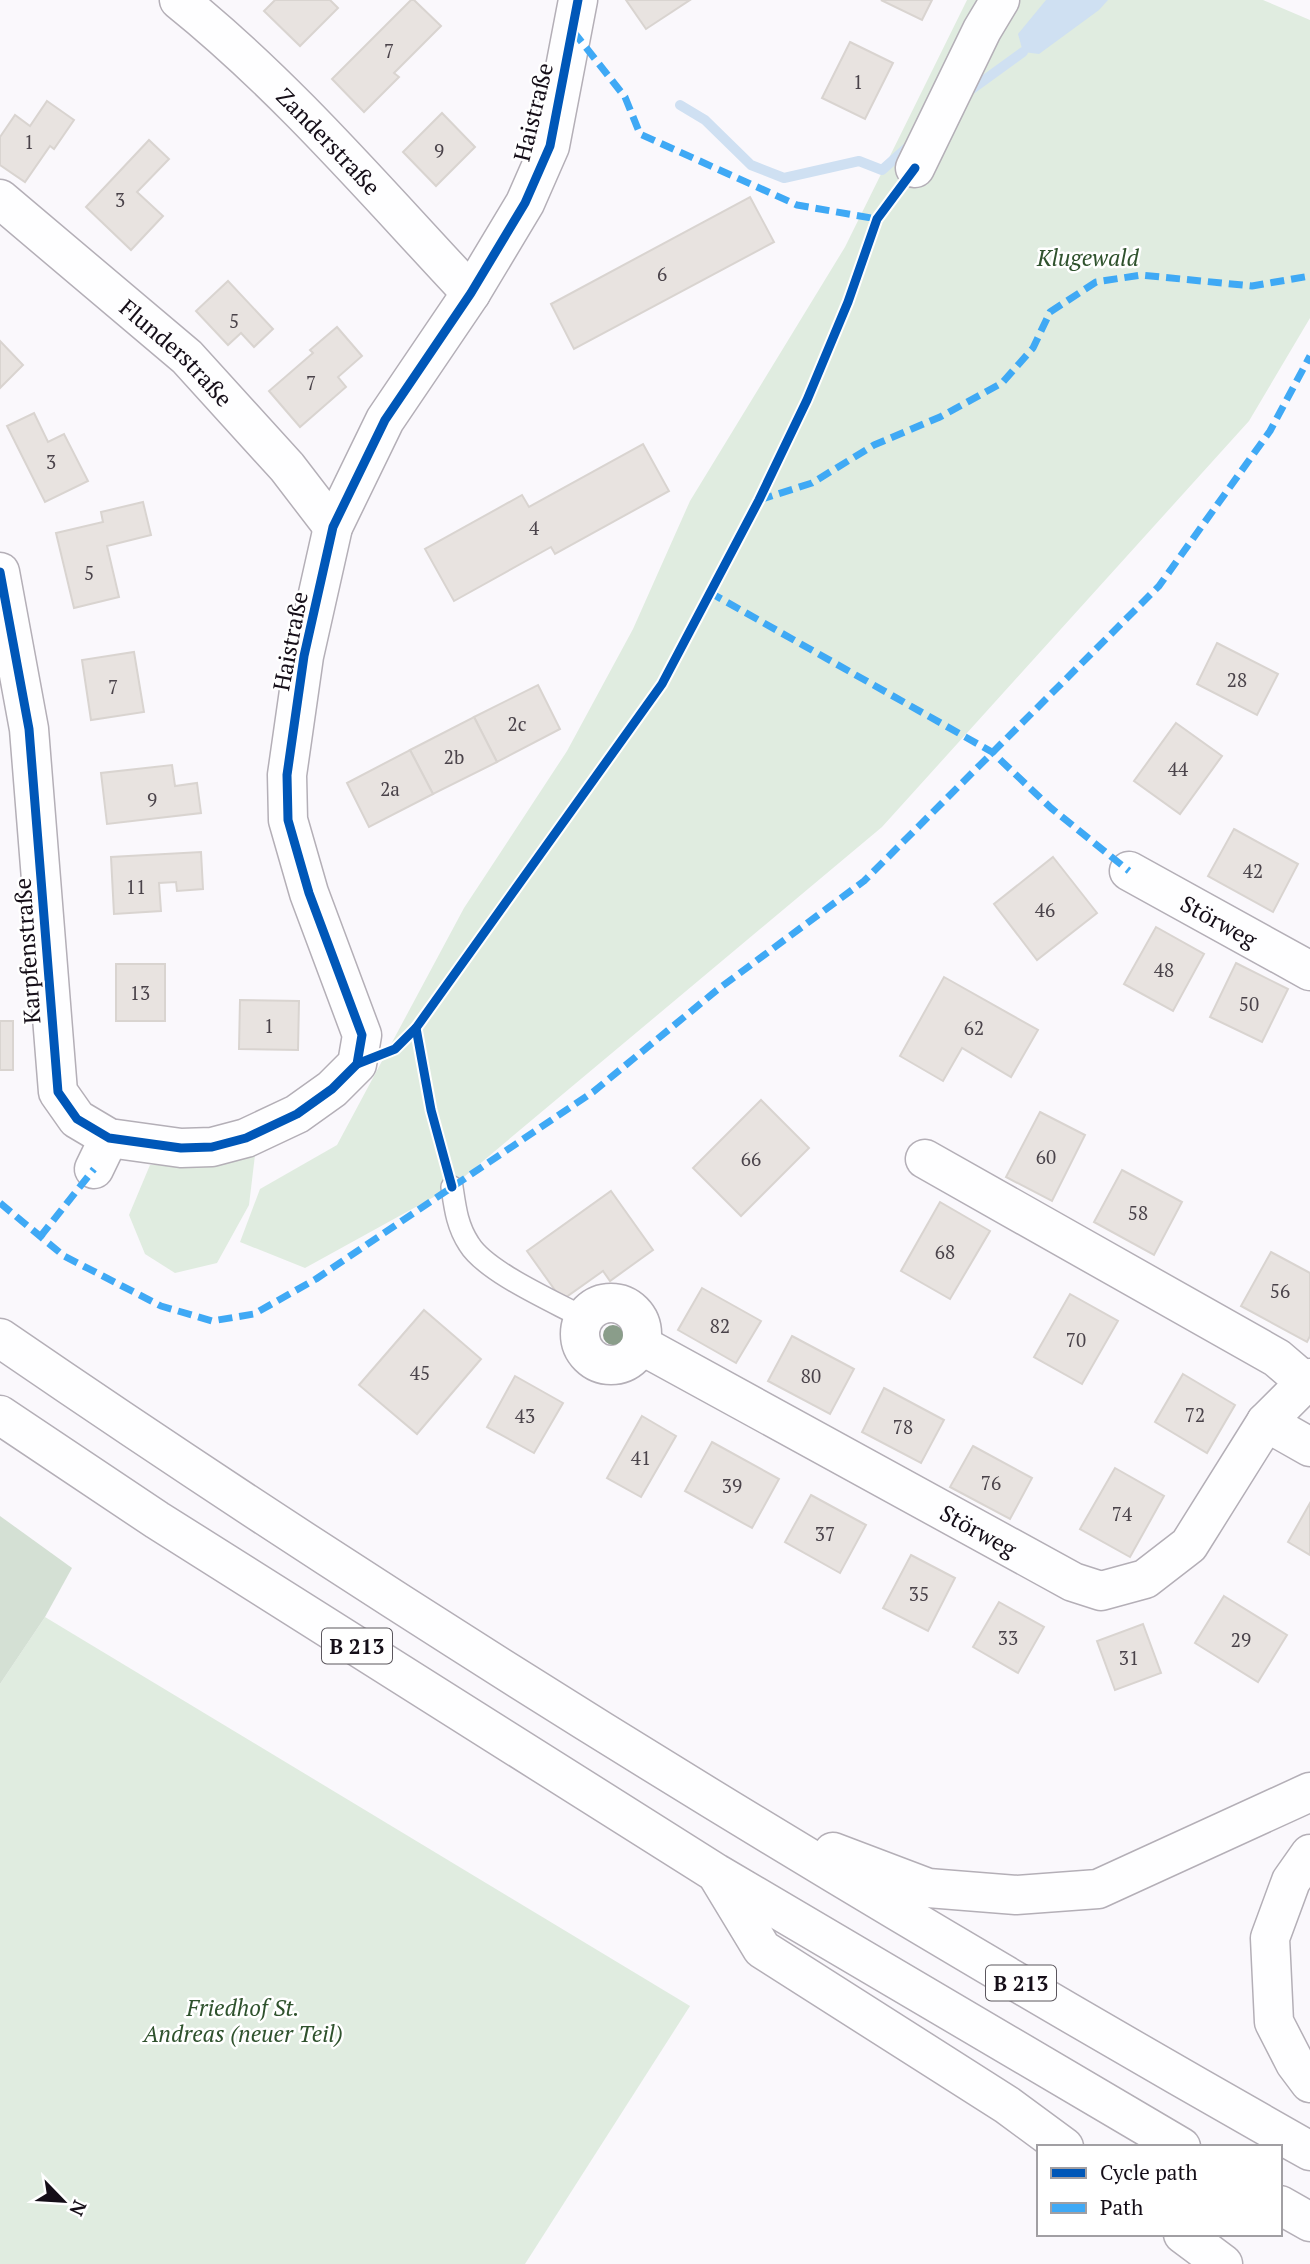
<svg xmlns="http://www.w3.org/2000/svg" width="1310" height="2264" viewBox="0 0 1310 2264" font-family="'PT Serif',serif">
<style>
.green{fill:#e0ece0}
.forest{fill:#d4e0d4}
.water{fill:#cfe0f2}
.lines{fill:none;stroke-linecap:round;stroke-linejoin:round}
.stream{stroke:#cfe0f2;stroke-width:10}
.building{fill:#e8e3e0;stroke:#d9d4d0;stroke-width:2}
.service-casing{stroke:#b4afb7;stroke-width:24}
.minor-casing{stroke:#b4afb7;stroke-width:41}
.trunk-casing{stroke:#b4afb7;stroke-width:41}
.service{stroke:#fefeff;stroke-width:21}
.minor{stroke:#fefeff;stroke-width:38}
.trunk{stroke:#fefeff;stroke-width:38}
.quiet{stroke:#3fa9f5;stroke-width:7;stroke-dasharray:14 7;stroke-linecap:butt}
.cycleway-casing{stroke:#fff;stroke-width:13}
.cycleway{stroke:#0057b8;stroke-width:9}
.tree{fill:#8a9d8a}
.labels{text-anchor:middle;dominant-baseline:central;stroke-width:5;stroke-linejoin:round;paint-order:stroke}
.number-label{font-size:19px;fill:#4a434a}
.shield{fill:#fff;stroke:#5b565d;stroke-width:2}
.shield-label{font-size:21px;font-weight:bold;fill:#150e18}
.street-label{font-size:23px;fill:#150e18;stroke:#fff}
.park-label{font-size:23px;font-style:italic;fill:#2f522d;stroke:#fff}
</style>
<rect width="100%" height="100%" fill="#faf8fc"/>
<g class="green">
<polygon points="967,0 1263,0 1310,20 1310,318 1249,421 882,827 452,1187 305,1268 240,1242 260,1189 337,1145 464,908 567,751 633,629 690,501 845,247"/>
<polygon points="255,1155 249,1205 217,1263 175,1273 145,1254 129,1215 150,1165 219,1164"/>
<polygon points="45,1617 690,2006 525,2264 0,2264 0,1684"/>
</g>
<polygon class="forest" points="0,1516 72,1568 45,1617 0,1684"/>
<polygon class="water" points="1046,0 1108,0 1099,10 1039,54 1023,52 1018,34"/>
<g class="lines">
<g class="stream">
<polyline points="972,89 1023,52"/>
<polyline points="680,105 705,120 751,165 784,178 859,161 882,170 909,146"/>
</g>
</g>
<g class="building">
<polygon points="275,0 330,0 338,8 300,46 264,11"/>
<polygon points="411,0 414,0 441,26 394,73 399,77 364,112 332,79"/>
<polygon points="626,0 690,0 646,29"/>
<polygon points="881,0 932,0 922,20"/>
<polygon points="850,42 893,63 865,119 822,98"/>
<polygon points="47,101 74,120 54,149 50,146 25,182 0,165 0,137 15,115 30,126"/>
<polygon points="442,113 475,147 436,186 403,152"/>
<polygon points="149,140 169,159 137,192 163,216 131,250 86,207"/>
<polygon points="750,197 774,242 574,349 551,304"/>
<polygon points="228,281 273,329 254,347 241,333 228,345 196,311"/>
<polygon points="337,327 362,356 338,377 346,387 300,427 269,391 313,353 310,350"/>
<polygon points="0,341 23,365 0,388"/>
<polygon points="34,413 48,442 64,434 88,481 45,502 7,426"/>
<polygon points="643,444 669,491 555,554 551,547 454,601 425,549 522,495 529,507"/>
<polygon points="143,502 151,535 107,546 119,597 74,608 56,533 103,522 101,512"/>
<polygon points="1217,643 1278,674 1257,715 1197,684"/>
<polygon points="134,652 144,712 91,720 82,660"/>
<polygon points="538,685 560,729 497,762 474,717"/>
<polygon points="474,717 497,762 433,794 410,750"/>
<polygon points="1176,723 1222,756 1180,814 1134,781"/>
<polygon points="410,750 433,794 369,827 347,783"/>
<polygon points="172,765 175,786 197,783 201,813 107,824 101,773"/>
<polygon points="1234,829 1298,864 1273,912 1208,876"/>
<polygon points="201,852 203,889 177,891 176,882 159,883 161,911 114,914 111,857"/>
<polygon points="1053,857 1097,913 1037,960 994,904"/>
<polygon points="1156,927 1204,954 1173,1011 1124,984"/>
<polygon points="1236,963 1288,989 1262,1042 1210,1017"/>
<rect x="116" y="964" width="49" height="57"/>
<polygon points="944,977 1038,1030 1011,1077 962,1048 943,1081 900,1056"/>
<polygon points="240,1000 299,1001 298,1050 239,1049"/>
<rect x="0" y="1021" width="13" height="49"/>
<polygon points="761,1100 809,1148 741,1216 693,1168"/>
<polygon points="1040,1112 1085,1135 1052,1201 1006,1177"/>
<polygon points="1122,1170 1182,1202 1154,1255 1094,1222"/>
<polygon points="611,1191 653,1250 610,1281 603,1271 562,1300 527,1251"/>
<polygon points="940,1202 990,1231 950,1299 901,1271"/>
<polygon points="1271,1252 1310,1273 1310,1336 1307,1342 1241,1306"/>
<polygon points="702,1288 761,1321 736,1363 678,1330"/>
<polygon points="1070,1294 1118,1321 1082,1384 1034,1357"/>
<polygon points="424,1310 481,1359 417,1434 359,1385"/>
<polygon points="792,1336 854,1369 830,1414 768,1381"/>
<polygon points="1183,1374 1235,1405 1207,1453 1155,1422"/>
<polygon points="515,1376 563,1403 534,1453 487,1427"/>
<polygon points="884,1388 944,1420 921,1463 862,1432"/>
<polygon points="642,1416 676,1436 641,1497 607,1478"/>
<polygon points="712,1442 779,1479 752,1528 685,1491"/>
<polygon points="973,1446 1032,1478 1010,1519 950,1487"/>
<polygon points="1115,1468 1164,1496 1130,1557 1080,1529"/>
<polygon points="811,1495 866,1525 840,1573 785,1542"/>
<polygon points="1310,1503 1310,1555 1288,1542"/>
<polygon points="911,1555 955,1578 928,1631 883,1608"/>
<polygon points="1224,1596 1287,1635 1258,1682 1195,1643"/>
<polygon points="999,1602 1044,1627 1018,1673 973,1647"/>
<polygon points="1143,1624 1161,1673 1115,1690 1097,1641"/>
</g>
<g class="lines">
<g class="service-casing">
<path id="service" d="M452 1187C455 1207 457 1226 469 1244 486 1272 553 1301 584 1318"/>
</g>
<g class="minor-casing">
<g id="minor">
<path id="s1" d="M179 0C286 86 377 193 471 293"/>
<polyline points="915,168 982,30 1000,0"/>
<path id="s2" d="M0 199 187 357 287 467 333 527"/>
<polyline points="0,572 29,729 58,1092 77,1119 109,1138 181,1148 212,1147 246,1138 297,1114 332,1089 357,1064 362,1035 309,893 288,820 287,775 304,656 333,527 385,420 471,293 525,203 550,146 578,0"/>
<path id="s3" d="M1129 871 1310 971"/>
<polyline points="925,1159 1277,1358 1305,1382"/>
<polyline points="94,1169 109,1138"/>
<circle cx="611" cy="1334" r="31"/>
<path id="s4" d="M641 1345 1073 1582 1101 1591 1145 1579 1189 1545 1266 1422 1310 1378"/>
<polyline points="1266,1422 1310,1447"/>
</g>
</g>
<g class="trunk-casing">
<g id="trunk">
<path d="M0 1338C424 1629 863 1898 1310 2151"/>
<polyline points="0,1415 157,1520 716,1873 1181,2147"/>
<polyline points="833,1852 928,1888 1016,1895 1098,1889 1310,1792"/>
<polyline points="1310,1854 1291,1881 1270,1938 1274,2022 1295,2063 1310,2083"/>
<polyline points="719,1878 762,1949 1007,2105 1064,2147"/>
<polyline points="1280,2205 1310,2222"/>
<polyline points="1183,2234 1223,2264"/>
</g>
</g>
<use href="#service" class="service"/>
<use href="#minor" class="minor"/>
<use href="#trunk" class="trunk"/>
<g class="quiet">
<polyline points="573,31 625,97 640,134 797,205 877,219"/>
<polyline points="759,500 812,483 874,445 940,417 1002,383 1033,348 1050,312 1096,282 1141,275 1252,286 1310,276"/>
<polyline points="709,592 992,752 1051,808 1129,871"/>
<polyline points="0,1203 64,1256 161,1306 212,1321 254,1314 316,1279 593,1092 717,990 864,881 1159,586 1270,431 1310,356"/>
<polyline points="40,1237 94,1169"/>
</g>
<g class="cycleway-casing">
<g id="cycleway">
<polyline points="0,572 29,729 58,1092 77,1119 109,1138 181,1148 212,1147 246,1138 297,1114 332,1089 357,1064 362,1035 309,893 288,820 287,775 304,656 333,527 385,420 471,293 525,203 550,146 578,0"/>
<polyline points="416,1028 431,1110 452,1187"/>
<polyline points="357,1064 395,1049 416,1028 662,684 759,500 807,400 848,302 877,219 915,168"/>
</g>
</g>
<use href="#cycleway" class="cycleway"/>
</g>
<circle class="tree" cx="613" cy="1335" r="10"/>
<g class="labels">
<g class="number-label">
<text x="389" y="50">7</text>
<text x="858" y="81">1</text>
<text x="29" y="141">1</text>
<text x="439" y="150">9</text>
<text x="120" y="199">3</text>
<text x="662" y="273">6</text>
<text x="234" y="320">5</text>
<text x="311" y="382">7</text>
<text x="51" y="461">3</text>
<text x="534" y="527">4</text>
<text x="89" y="572">5</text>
<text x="1237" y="679">28</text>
<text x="113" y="686">7</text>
<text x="517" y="723">2c</text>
<text x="454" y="756">2b</text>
<text x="1178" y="768">44</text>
<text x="390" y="788">2a</text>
<text x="152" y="799">9</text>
<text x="1253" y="870">42</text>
<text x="136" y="886">11</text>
<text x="1045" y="909">46</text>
<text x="1164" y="969">48</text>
<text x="140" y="992">13</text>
<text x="1249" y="1003">50</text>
<text x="269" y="1025">1</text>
<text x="974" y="1027">62</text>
<text x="1046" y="1156">60</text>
<text x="751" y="1158">66</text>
<text x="1138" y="1212">58</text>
<text x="945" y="1251">68</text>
<text x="1280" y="1290">56</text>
<text x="720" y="1325">82</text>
<text x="1076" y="1339">70</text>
<text x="420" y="1372">45</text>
<text x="811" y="1375">80</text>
<text x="1195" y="1414">72</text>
<text x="525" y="1415">43</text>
<text x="903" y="1426">78</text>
<text x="641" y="1457">41</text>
<text x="991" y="1482">76</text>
<text x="732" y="1485">39</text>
<text x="1122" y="1513">74</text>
<text x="825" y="1533">37</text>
<text x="919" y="1593">35</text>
<text x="1008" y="1637">33</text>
<text x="1241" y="1639">29</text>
<text x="1129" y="1657">31</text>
</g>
<g class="shield">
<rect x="322" y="1628.5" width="70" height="35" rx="5"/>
<rect x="986" y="1965.5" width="70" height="35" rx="5"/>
</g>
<g class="shield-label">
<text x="357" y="1646">B 213</text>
<text x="1021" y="1983">B 213</text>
</g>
<g class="street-label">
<text transform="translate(533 112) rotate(-76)">Haistraße</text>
<text stroke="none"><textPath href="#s1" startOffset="206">Zanderstraße</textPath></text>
<text stroke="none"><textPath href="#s2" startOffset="234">Flunderstraße</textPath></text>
<text transform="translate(290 641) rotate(-79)">Haistraße</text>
<text stroke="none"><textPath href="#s3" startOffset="103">Störweg</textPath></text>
<text transform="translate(27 951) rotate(-94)">Karpfenstraße</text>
<text stroke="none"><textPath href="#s4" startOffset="385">Störweg</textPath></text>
</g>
<g class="park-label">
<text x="1088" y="257">Klugewald</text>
<text x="243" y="2007">Friedhof St.<tspan x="243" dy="26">Andreas (neuer Teil)</tspan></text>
</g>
</g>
<rect x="1037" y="2145" width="245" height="91" fill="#ffffff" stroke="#a19fa3" stroke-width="2"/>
<rect x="1051" y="2168" width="35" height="10" fill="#0057b8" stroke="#a19fa3" stroke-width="2"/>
<text x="1100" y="2180" font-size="21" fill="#150e18">Cycle path</text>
<rect x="1051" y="2203" width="35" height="10" fill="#3fa9f5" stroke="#a19fa3" stroke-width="2"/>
<text x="1100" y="2215" font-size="21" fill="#150e18">Path</text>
<g transform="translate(63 2201) rotate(115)" stroke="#ffffff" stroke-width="5" paint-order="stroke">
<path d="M0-5L12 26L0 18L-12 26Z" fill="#150e18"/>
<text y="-10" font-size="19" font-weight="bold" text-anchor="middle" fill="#150e18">N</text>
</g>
</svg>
